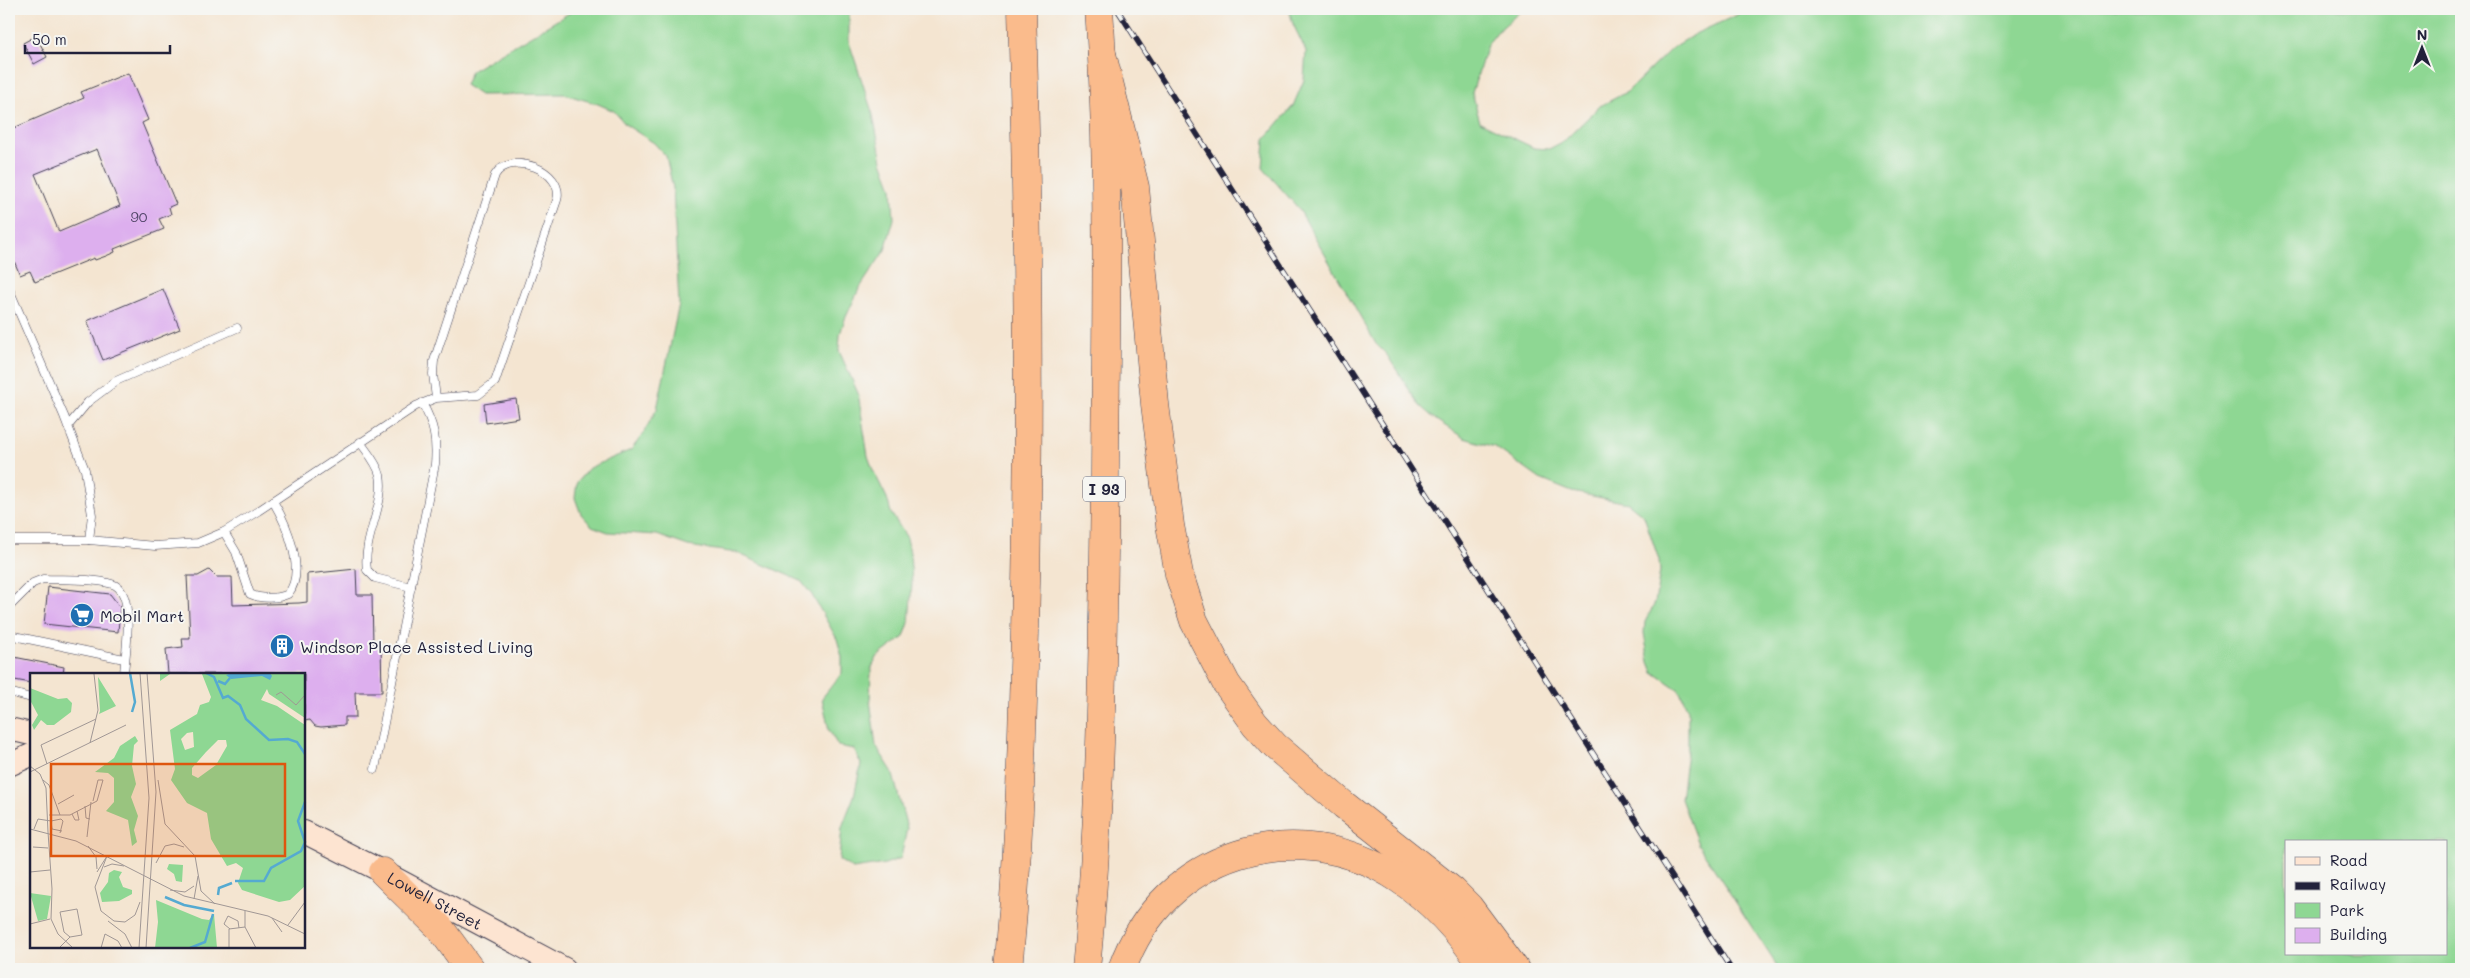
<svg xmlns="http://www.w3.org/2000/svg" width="2470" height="978" viewBox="0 0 2470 978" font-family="Mali,sans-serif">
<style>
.green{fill:#8ed793;stroke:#587c67;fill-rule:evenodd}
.building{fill:#ddafee;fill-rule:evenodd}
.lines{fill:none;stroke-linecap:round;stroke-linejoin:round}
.service-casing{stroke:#423f52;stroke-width:9}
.secondary-casing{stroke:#423f52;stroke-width:24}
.motorway-casing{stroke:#423f52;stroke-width:29}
.service{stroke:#fff;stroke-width:8}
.secondary{stroke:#fde4d1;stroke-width:22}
.motorway{stroke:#fabb8c;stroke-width:28}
.rail-casing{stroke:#22223b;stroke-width:5.5}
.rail{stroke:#f6f6f2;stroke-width:4;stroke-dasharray:11;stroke-linecap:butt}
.labels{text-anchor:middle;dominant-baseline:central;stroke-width:4;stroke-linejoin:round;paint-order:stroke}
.number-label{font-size:14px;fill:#514568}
.shield{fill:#f6f6f2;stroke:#626272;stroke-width:1}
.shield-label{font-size:15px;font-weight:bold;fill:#22223b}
.poi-label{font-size:16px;fill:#22223b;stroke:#f6f6f2;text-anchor:start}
.street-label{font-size:16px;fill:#22223b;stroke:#f6f6f2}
.inset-river{fill:none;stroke:#55aad1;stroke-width:2.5}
.inset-road{fill:none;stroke:#a09795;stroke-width:1}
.view{fill:#de560e;fill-opacity:0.15;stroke:#de560e;stroke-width:2.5}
.inset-edge{fill:none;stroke:#22223b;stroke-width:2.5}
</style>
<rect width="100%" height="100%" fill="#f6f6f2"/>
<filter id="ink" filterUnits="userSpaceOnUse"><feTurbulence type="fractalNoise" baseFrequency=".02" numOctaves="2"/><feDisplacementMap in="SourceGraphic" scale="10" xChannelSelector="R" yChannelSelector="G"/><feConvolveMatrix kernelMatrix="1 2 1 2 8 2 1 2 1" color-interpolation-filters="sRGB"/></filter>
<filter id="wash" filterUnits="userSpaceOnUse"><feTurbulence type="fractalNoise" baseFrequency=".0096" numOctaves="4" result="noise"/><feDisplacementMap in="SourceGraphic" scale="20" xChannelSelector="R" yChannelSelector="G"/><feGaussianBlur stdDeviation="1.12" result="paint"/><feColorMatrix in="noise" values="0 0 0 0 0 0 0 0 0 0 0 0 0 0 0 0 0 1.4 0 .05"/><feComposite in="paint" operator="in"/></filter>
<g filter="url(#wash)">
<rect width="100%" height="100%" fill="#f4e5d1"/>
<g class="green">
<polygon points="576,9 849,9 849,42 873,115 882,161 892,188 894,219 885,250 859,289 845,319 840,334 839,351 858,393 868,456 873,470 887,498 891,513 907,538 910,553 912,584 909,623 904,637 878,656 871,669 870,700 876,746 892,771 907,828 901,858 885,864 853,869 839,860 842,827 854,796 861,764 854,749 838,746 829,730 822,698 842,673 842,657 837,639 812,595 801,581 737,553 688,546 657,535 608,532 592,526 581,514 575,498 577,482 589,468 631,450 641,437 657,409 679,304 673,188 666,156 654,143 626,125 614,111 598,104 564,94 480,95 465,85 471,71"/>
<path d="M1289 9H1523L1497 32 1487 45 1472 93 1480 122 1534 148 1549 149 1564 141 1600 106 1627 92 1672 48 1697 33 1737 15 1743 9H2461V969H1779L1698 844 1681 799 1688 744V710L1679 690 1653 672 1649 662 1644 633 1645 622 1655 603 1660 571 1659 560 1644 516 1628 503 1572 492 1540 479 1495 447 1464 438 1436 420 1419 405 1387 355 1376 344 1299 209 1263 168 1265 139 1293 106 1304 80 1306 51 1293 24ZM2286 842H2446V954H2286Z"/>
</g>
<g id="blocks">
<g class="building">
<polygon points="36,36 47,57 34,64 23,43"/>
<path d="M128 73 148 120 142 123 176 204 169 207 171 214 159 219 164 229 114 249 115 252 106 256 95 260 94 258 35 282 30 271 20 275 9 249V130L84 98 81 92ZM97 149 120 206 59 232 35 174Z"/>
<polygon points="163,289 180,329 103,360 87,321"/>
<polygon points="516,399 519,418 486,423 484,404"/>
<polygon points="356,569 357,595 372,595 373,645 381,645 382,692 355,692 356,717 345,717 345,725 321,727 315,726 310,720 304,721 304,674 168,674 166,649 183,647 182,638 190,638 187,576 198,576 209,570 216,577 232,577 233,605 299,603 307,602 307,574"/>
<polygon points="48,587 110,594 120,607 118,632 44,624"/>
<polygon points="9,656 64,667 63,674 31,674 31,683 9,679"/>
</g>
</g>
</g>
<g filter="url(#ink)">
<use href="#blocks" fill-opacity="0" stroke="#423f52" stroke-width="1"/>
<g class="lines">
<g class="service-casing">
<g id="service">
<polyline points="9,289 64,416 85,470 92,515 89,540"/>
<polyline points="68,426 88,402 116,381 237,328"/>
<path d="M360 442C367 452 377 463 380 475 386 504 362 539 367 570L375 578 411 587"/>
<path d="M224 532 236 552 250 594C260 599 278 599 288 594 307 571 286 523 273 501"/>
<path d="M9 540H89L155 546 198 543 224 532 258 511 416 406 436 398 478 395 495 382 557 200C565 170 510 150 495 175L434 361 433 374 436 398"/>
<path d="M9 607 33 583 43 579C65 580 91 578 112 584 137 591 125 654 124 674"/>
<polyline points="9,635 124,659"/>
<polyline points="9,692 31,698"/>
<path d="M375 769 435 464C437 440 434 424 422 403"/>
</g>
</g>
<g class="secondary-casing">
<g id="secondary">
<polyline points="9,729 31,734"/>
<polyline points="9,765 31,755"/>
<path id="s1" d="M304 832 383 872 565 969"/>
</g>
</g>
<g class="motorway-casing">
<g id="motorway">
<polyline points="1102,54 1135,187 1155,404 1170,525 1179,574 1194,621 1226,683 1255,724 1275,746 1344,805 1453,891 1469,907 1515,969"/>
<polyline points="383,872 440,928 470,969"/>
<path d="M1008 969C1019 857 1022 744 1025 632 1030 424 1028 217 1022 9"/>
<path d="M1086 969C1102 804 1103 638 1105 472 1106 318 1110 163 1099 9"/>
<path d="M1122 969C1163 852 1297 811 1399 879 1434 902 1462 935 1485 969"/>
</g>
</g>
<use href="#service" class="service"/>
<use href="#secondary" class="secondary"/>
<use href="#motorway" class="motorway"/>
<g class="rail-casing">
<polyline id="rail" points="1117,9 1731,969"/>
</g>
<use href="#rail" class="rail"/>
</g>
</g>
<defs>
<g id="supermarket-disc" transform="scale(1.25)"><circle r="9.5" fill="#1f6fb2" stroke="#f6f6f2"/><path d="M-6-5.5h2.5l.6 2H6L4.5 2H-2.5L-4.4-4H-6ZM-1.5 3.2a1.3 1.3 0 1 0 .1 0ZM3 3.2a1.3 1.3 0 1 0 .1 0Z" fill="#fff"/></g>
<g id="building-disc" transform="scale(1.25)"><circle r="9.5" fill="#1f6fb2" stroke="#f6f6f2"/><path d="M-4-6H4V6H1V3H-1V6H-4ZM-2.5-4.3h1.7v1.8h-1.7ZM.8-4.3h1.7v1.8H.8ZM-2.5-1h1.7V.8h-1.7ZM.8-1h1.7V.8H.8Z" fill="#fff"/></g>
</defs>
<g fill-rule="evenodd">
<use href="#supermarket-disc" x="82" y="615"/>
<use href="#building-disc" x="282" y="646"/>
</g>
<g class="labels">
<g class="number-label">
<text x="139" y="216">90</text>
</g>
<rect class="shield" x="1083" y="476.5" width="42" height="25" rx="4"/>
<g class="shield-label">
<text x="1104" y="489">I 93</text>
</g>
<g class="poi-label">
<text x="100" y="615">Mobil Mart</text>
<text x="300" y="646">Windsor Place Assisted Living</text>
</g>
<g class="street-label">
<text stroke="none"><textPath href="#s1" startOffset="148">Lowell Street</textPath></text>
</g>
</g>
<g transform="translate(30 673)">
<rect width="275" height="275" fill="#f4e5d1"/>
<path d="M130 0H275V45L239 21 237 16 231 27 247 33 275 52V213L260 227 249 229 212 217 208 210 213 195 206 190 197 193 181 166 177 140 157 130 141 107 145 96 140 57 167 41 170 32 179 29 181 24 172 1H140L130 8ZM163 59 164 74 155 77 151 66 157 60ZM196 67 197 73 186 92 168 105 162 102V95L176 79 188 67ZM68 4 86 33 69 41 70 38ZM0 15 28 26 37 25 42 30 41 39 24 52H17L11 47 4 57 2 52 8 42 0 27ZM105 63 108 68 104 72 102 93 106 111 101 124 108 143 104 157 107 169 102 173 98 147 76 138 84 129V105L78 100 65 99 84 85 90 73ZM139 191 153 192 152 209 146 208 144 201 137 196ZM84 197 92 199 89 204 93 214 102 217V221L89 228 72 229 70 220 78 209 79 200ZM0 220 21 223 17 246 8 248ZM126 227 172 246 179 247 184 241 187 275H125L128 249Z" fill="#8ed793" fill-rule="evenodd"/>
<path d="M202 0H240L242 3 240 7 232 3 201 6 196 2Z" fill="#55aad1"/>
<path class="inset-river" d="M100 0 105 29 102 39M176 0 184 4 193 25 198 23 210 32 216 46 239 67 258 66 267 69 275 81M188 8 195 11 200 5M205 208H234L241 195 271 178 275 169 268 148 275 129M188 222 189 215 202 210M135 224 154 232 184 238M160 275 175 269 183 241"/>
<path class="inset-road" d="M246 22 251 19 266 32 275 22M60 70 68 37 64 1M17 91 11 72 66 46M0 93 10 101 16 115 18 159M0 99 96 52M13 107 19 112 30 142M128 107 135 151 165 183 171 218 185 231M28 131 44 122M55 133 56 145 60 146M42 141 45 147H49L47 138M19 142H40L67 128 73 107H68L63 128M21 148 22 156 32 158M0 156 46 168 154 223 238 243 275 261M4 156 8 146 21 148 31 146 33 148 30 160M18 159 22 216 21 246 28 261 43 275M57 164 61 129M58 173 66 184 67 196M3 174 18 175M77 183 65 214 71 238 84 248 95 249 105 242 110 229M126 190 135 173 144 171 154 174M74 194 82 191 94 193M0 199 20 197M67 199 77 183M140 217 155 219 164 213M164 226 168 203M215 238V254L226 275M242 245 252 259M78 248 95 261 102 275M0 251 20 246M258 252 275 229M200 256 194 251 198 243 208 248 209 255M29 275 40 264 52 262 47 236 30 239 34 259 40 264M71 275 75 261 88 268 92 275M109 275 119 125 110 0M116 275 126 119 117 0M199 275V256L215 254"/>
<path class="view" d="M21 91H255V183H21Z"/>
<rect width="275" height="275" class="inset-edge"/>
</g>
<rect width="2470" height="978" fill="none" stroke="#f6f6f2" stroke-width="30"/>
<rect x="2285" y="840" width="162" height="115" fill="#f6f6f2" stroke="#a1a1a9"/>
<rect x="2295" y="857" width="25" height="8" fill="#fde4d1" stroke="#a1a1a9"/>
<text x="2330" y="866" font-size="15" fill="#22223b">Road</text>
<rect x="2295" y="882" width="25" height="8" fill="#22223b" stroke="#a1a1a9"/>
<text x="2330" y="890" font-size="15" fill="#22223b">Railway</text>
<rect x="2295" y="903" width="25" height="15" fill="#8ed793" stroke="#a1a1a9"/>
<text x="2330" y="916" font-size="15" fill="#22223b">Park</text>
<rect x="2295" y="928" width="25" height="15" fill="#ddafee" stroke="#a1a1a9"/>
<text x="2330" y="940" font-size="15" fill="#22223b">Building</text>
<g transform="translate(2422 48)" stroke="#f6f6f2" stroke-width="4" paint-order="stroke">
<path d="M0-4L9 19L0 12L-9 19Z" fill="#22223b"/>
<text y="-8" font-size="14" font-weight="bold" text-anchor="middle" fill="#22223b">N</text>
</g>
<path d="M25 45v8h145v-8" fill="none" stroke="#22223b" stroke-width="2.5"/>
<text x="32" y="45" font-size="15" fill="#22223b" stroke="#f6f6f2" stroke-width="4" paint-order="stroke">50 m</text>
</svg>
